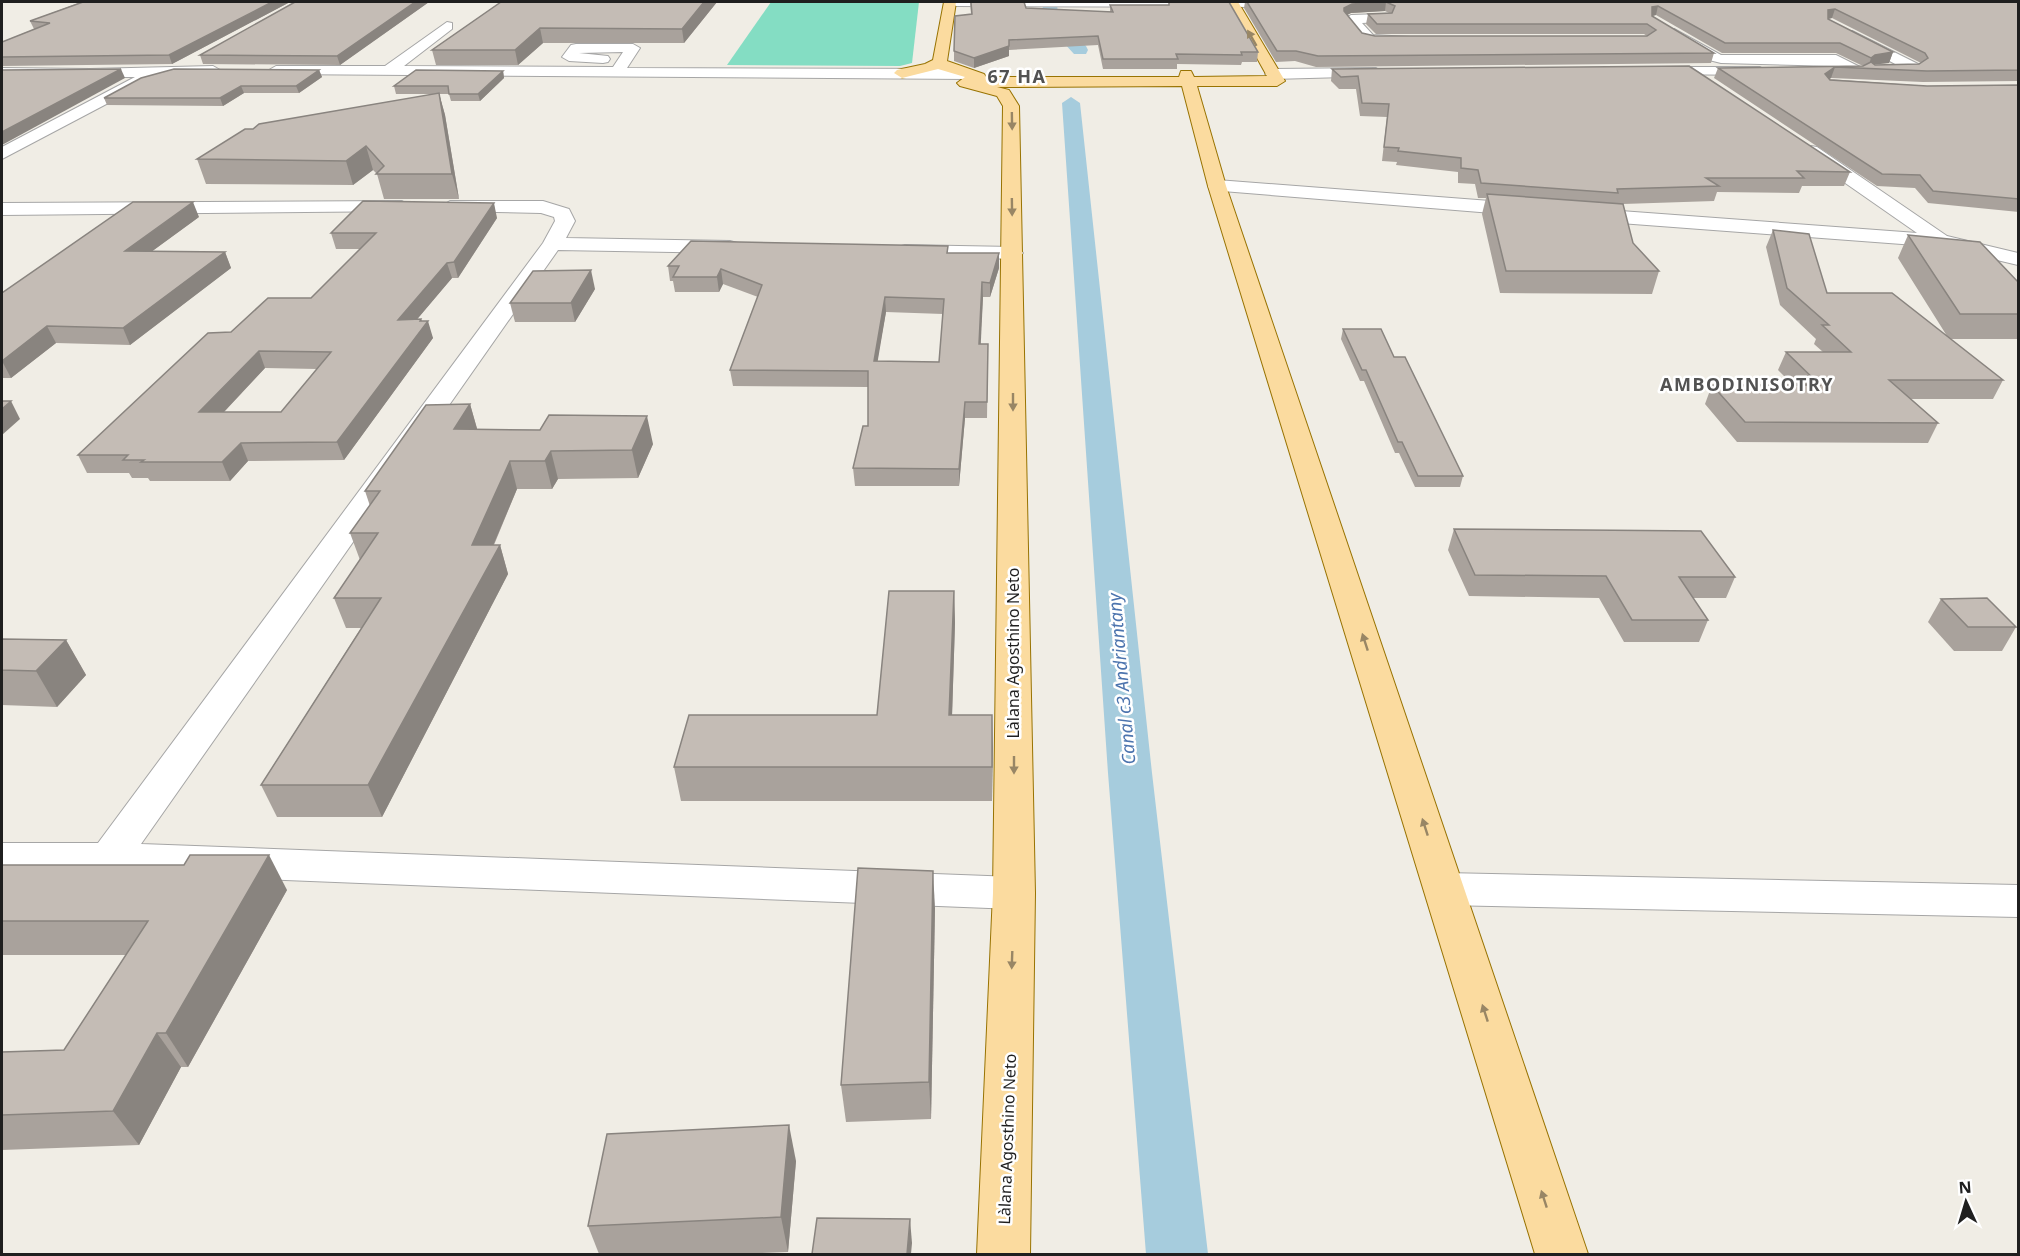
<svg xmlns="http://www.w3.org/2000/svg" width="2020" height="1256" viewBox="0 0 2020 1256" font-family="'Noto Sans',sans-serif">
<style>
.pitch{fill:#84ddc3}
.lines{fill:none;stroke-linecap:round;stroke-linejoin:round}
.canal{fill:#a6ccdd;fill-rule:evenodd}
.minor-casing{stroke:#a6a6a6;stroke-width:2}
.major-casing{stroke:#987302;stroke-width:2}
.minor{fill:#fff;fill-rule:evenodd}
.major{fill:#fbdb9f;fill-rule:evenodd}
.wall{fill:#a9a29c;fill-rule:evenodd}
.shaded-wall{fill:#89847f}
.building{fill:#c4bcb5;stroke:#89847f;stroke-width:1.5;fill-rule:evenodd}
.oneway{fill:#988665}
.labels{text-anchor:middle;dominant-baseline:central;stroke-width:5;stroke-linejoin:round;paint-order:stroke}
.street-label{font-size:16px;fill:#1f1f1f;stroke:#fff}
.far-district-label{font-size:18px;font-weight:bold;letter-spacing:1.5px;fill:#525252;stroke:#fff}
.water-label{font-size:18px;font-style:italic;fill:#4c74ae;stroke:#fff}
</style>
<rect width="100%" height="100%" fill="#f0ede5"/>
<polygon class="pitch" points="771,2 919,2 912,63 900,66 727,65"/>
<g class="lines">
<g class="canal">
<polygon points="1043,2 1057,2 1058,18 1086,46 1088,50 1086,54 1074,54 1042,19"/>
<polygon points="1071,97 1080,103 1152,773 1208,1254 1146,1254 1108,773 1062,103"/>
</g>
<g class="minor-casing">
<g id="minor">
<polygon points="950,2 1294,2 1295,3 1289,7 956,6"/>
<polygon points="1412,13 1419,17 1417,20 1362,23 1373,35 1410,37 1412,40 1405,44 1364,42 1344,19 1351,15"/>
<polygon points="447,22 452,23 452,29 404,66 613,67 623,52 579,53 608,56 610,59 608,62 603,63 569,61 562,57 571,45 576,44 633,44 640,48 627,68 968,69 976,74 968,79 276,74 269,70 276,66 385,66"/>
<polygon points="1674,29 1721,55 1836,55 1866,70 1859,74 1824,74 1819,73 1817,70 1819,67 1838,66 1721,63 1705,59 1669,36 1667,33"/>
<polygon points="1852,31 1920,65 1922,68 1915,72 1874,73 1872,70 1874,67 1897,65 1847,38 1847,32"/>
<polygon points="213,66 220,70 218,73 152,77 150,81 2,159 2,147 135,77 2,77 2,68 90,69"/>
<polygon points="1653,67 1760,67 1767,71 1760,75 1648,74 1646,71"/>
<polygon points="1376,68 1384,73 1381,76 1273,79 1265,74 1273,69"/>
<polygon points="1811,146 1817,147 1947,236 2018,253 2018,265 1942,247 1580,220 1570,214 1580,208 1917,233 1805,155 1802,151"/>
<polygon points="1217,180 1529,204 1539,210 1529,216 1210,190 1208,186"/>
<polygon points="402,201 412,207 409,211 2,215 2,203"/>
<polygon points="450,201 543,201 569,209 575,221 566,238 730,241 737,243 740,247 737,251 730,253 558,250 141,844 1014,877 1029,882 1035,893 1029,904 1014,909 109,873 2,873 2,843 98,843 543,243 555,221 554,217 541,213 443,211 440,207"/>
<polygon points="905,245 1013,247 1020,249 1023,253 1020,257 1013,259 898,255 895,251 898,247"/>
<polygon points="1445,873 2018,885 2018,917 1445,905 1430,900 1424,889 1430,878"/>
</g>
</g>
<g class="major-casing">
<polygon id="major" points="944,2 956,2 947,61 984,74 986,77 1179,77 1181,71 1191,71 1194,77 1267,76 1226,2 1238,2 1285,81 1277,86 1197,86 1226,186 1588,1254 1535,1254 1208,186 1182,86 997,87 1009,90 1019,106 1035,893 1030,1254 977,1254 993,893 1003,106 997,96 960,86 957,83 965,77 938,69 902,78 894,73 897,70 925,64 933,60"/>
</g>
<use href="#minor" class="minor"/>
<use href="#major" class="major"/>
</g>
<g class="wall">
<polygon points="2,2 290,2 172,64 2,66 2,42 34,29 30,21 81,2"/>
<polygon points="429,2 340,65 203,64 200,55"/>
<polygon points="501,2 717,2 684,43 543,43 518,65 436,65 432,50"/>
<polygon points="970,2 1026,8 1110,12 1110,5 1258,52 1257,62 1242,62 1241,65 1177,64 1177,69 1103,69 1098,45 1009,50 1009,56 974,68 954,61 954,51 971,14"/>
<path d="M1245 2H2019V81L1923 82 1831 78 1829 79 1927 86 2019 85V212L1928 203 1915 188 1877 186 1714 78 1718 68 1863 66 1836 53H1722L1656 15 1652 16 1714 53 1711 63 1316 67 1295 61 1276 62 1244 8ZM1385 11 1389 13 1368 14 1366 24 1376 34H1644L1647 36H1375L1362 33 1347 15 1351 13ZM1832 18 1921 63 1919 64 1875 65 1874 64 1889 63 1893 52 1828 19Z"/>
<polygon points="1332,69 1850,172 1844,186 1802,186 1799,193 1717,192 1714,201 1623,204 1633,243 1659,271 1652,294 1500,293 1482,214 1486,198 1478,198 1475,184 1458,183 1458,172 1396,165 1397,162 1382,161 1387,117 1360,116 1356,89 1339,89 1331,81"/>
<polygon points="319,70 322,77 299,93 244,93 223,106 107,105 104,98"/>
<polygon points="503,71 504,78 480,101 451,101 449,94 439,94 445,115 459,199 384,199 377,174 373,170 353,185 206,184 197,159 253,129 435,94 396,94 394,86"/>
<polygon points="199,217 152,251 225,252 231,268 130,345 56,343 11,378 2,378 2,293"/>
<path d="M497 218 458 278H452L417 319 422 321 433 338 344 460 248 461 230 481H150L148 478H132L129 473H87L78 455 231 332 311 298 361 249H336L331 233ZM265 368 317 369 281 412H224Z"/>
<polygon points="1773,230 1827,293 1947,336 1898,258 1908,235 2019,283 2019,339 1950,339 2003,380 1993,399 1911,399 1938,423 1928,443 1737,442 1705,404 1712,385 1793,385 1778,370 1786,352 1823,352 1814,344 1816,339 1780,305 1766,247"/>
<path d="M948 253H999V268L990 297H983L980 344H988L987 418H965L959 486H855L853 468 868 426V387L733 386 730 370 758 297 723 284 719 292H675L673 281H670L668 266ZM886 312 943 314 939 362 877 361Z"/>
<polygon points="595,289 575,322 515,322 510,303"/>
<polygon points="1343,329 1394,357 1463,476 1460,487 1415,487 1399,453 1395,453 1364,381 1360,381 1341,339"/>
<polygon points="470,404 477,429 653,444 638,478 558,479 552,489 517,489 494,545 500,545 508,574 382,817 277,817 261,785 361,628 346,628 334,598 360,560 350,533 370,506 365,491"/>
<polygon points="1454,529 1735,577 1726,598 1693,598 1708,620 1699,642 1624,642 1599,598 1469,596 1448,550"/>
<polygon points="954,591 955,623 952,715 992,715 992,801 681,801 674,767 877,715"/>
<polygon points="1941,599 2016,627 2002,651 1954,651 1928,622"/>
<polygon points="2,639 66,640 86,675 57,707 2,705"/>
<polygon points="2,865 287,890 188,1067 181,1067 139,1145 2,1150 2,1052 64,1050 126,955 2,955"/>
<polygon points="935,908 931,1119 846,1122 841,1085"/>
<polygon points="796,1161 788,1252 740,1254 599,1254 588,1226"/>
</g>
<g class="shaded-wall">
<polygon points="272,2 290,2 172,64 169,55"/>
<polygon points="415,2 429,2 340,65 337,56"/>
<polygon points="704,2 717,2 684,43 682,29"/>
<polygon points="1386,2 1385,11 1351,13 1343,17 1344,8 1352,4"/>
<polygon points="1658,6 1656,15 1649,17 1652,7"/>
<polygon points="1835,9 1832,18 1824,20 1828,10"/>
<polygon points="540,28 543,43 518,65 515,50"/>
<polygon points="1009,46 1009,56 974,68 974,58"/>
<polygon points="1893,52 1889,63 1871,65 1868,68 1871,58 1875,55"/>
<polygon points="1835,67 1831,78 1821,85 1825,74"/>
<polygon points="121,69 125,78 2,145 2,132"/>
<polygon points="319,70 322,77 299,93 296,86"/>
<polygon points="503,71 504,78 480,101 478,94"/>
<polygon points="241,86 244,93 223,106 220,98"/>
<polygon points="439,93 445,115 459,199 452,174"/>
<polygon points="366,146 373,170 353,185 346,161"/>
<polygon points="193,202 199,217 132,266 125,251"/>
<polygon points="494,203 497,218 458,278 454,262"/>
<polygon points="225,252 231,268 130,345 123,328"/>
<polygon points="999,253 999,268 990,297 990,283"/>
<polygon points="447,263 452,278 403,336 398,320"/>
<polygon points="721,269 723,284 719,292 717,277"/>
<polygon points="591,270 595,289 575,322 571,303"/>
<polygon points="982,282 983,297 980,360 979,344"/>
<polygon points="885,297 886,312 875,377 874,361"/>
<polygon points="421,319 424,327 428,321 433,338 344,460 337,442"/>
<polygon points="47,326 56,343 11,378 2,361"/>
<polygon points="259,351 265,368 207,430 199,412"/>
<polygon points="11,401 20,419 2,435 2,409"/>
<polygon points="965,402 965,418 959,486 959,469"/>
<polygon points="470,404 478,432 454,429"/>
<polygon points="647,416 653,444 638,478 632,450"/>
<polygon points="241,443 248,461 230,481 222,462"/>
<polygon points="551,451 558,479 552,489 545,461"/>
<polygon points="510,461 517,489 481,574 472,545"/>
<polygon points="500,545 508,574 382,817 368,785"/>
<polygon points="954,591 955,623 951,748 949,715"/>
<polygon points="66,640 86,675 57,707 36,671"/>
<polygon points="992,715 993,748 992,801"/>
<polygon points="269,855 287,890 188,1067 166,1033"/>
<polygon points="933,871 935,908 931,1119 929,1082"/>
<polygon points="157,1033 181,1067 139,1145 113,1111"/>
<polygon points="789,1125 796,1161 788,1252 781,1217"/>
<polygon points="910,1219 912,1243 911,1254 907,1254"/>
</g>
<g class="building">
<polygon points="83,2 272,2 169,55 2,57 2,42 50,23 30,21"/>
<polygon points="295,2 415,2 337,56 200,55"/>
<polygon points="501,2 704,2 682,29 540,28 515,50 432,50"/>
<polygon points="971,2 1024,2 1026,8 1113,12 1110,5 1169,5 1169,2 1229,2 1258,52 1241,52 1242,55 1176,54 1178,59 1103,59 1098,36 1009,40 1009,46 974,58 954,51 955,16 972,14"/>
<path d="M1247 2H2019V70L1927 71 1835 67 1825 74 1830 80 1927 86 2019 85V199L1933 191 1920 175 1882 174 1718 68 1863 66 1871 62 1875 65 1919 64 1928 58 1925 53 1835 9 1828 10V19L1893 52 1875 55 1871 58 1840 43H1725L1658 6 1652 7V16L1714 53 1318 56 1296 51H1277ZM1386 2 1395 6 1392 13 1368 14 1377 24H1647L1656 30 1647 36H1375L1362 33 1344 11V8L1352 4Z"/>
<polygon points="1689,66 1850,172 1797,171 1804,178 1706,178 1719,186 1617,189 1618,193 1481,183 1478,170 1461,168 1461,158 1398,151 1399,148 1384,147 1389,104 1362,103 1358,76 1341,77 1332,69"/>
<polygon points="121,69 2,132 2,70"/>
<polygon points="174,69 319,70 296,86 241,86 220,98 104,98 141,78"/>
<polygon points="416,70 503,71 478,94 449,94 448,86 394,86"/>
<polygon points="439,93 452,174 376,174 384,166 366,146 346,161 197,159 245,129 253,129 259,124"/>
<polygon points="1487,194 1623,204 1633,243 1659,271 1506,271"/>
<path d="M363 201 494 203 454 262 447 263 398 320 421 319 420 321H428L337 442 241 443 222 462H141L144 460H123L128 455H78L208 333 231 332 268 298H311L376 233H331ZM259 351 331 352 281 412H199Z"/>
<polygon points="133,202 193,202 125,251 225,252 123,328 47,326 2,361 2,293"/>
<polygon points="1773,230 1809,234 1827,293 1892,293 2003,380 1889,380 1938,423 1745,422 1712,385 1820,385 1786,352 1851,352 1822,325 1829,325 1787,288"/>
<polygon points="1908,235 1980,242 2019,283 2019,314 1960,314"/>
<path d="M691 241 948 246 947 253H999L990 283 982 282 979 344H988L987 402H965L959 469 853 468 863 426H868V371L730 370 762 285 721 269 717 277H673L679 266H668ZM885 297 944 299 939 362 874 361Z"/>
<polygon points="591,270 571,303 510,303 533,271"/>
<polygon points="1343,329 1381,329 1394,357 1405,357 1463,476 1418,476 1402,442 1398,442 1366,370 1362,370"/>
<polygon points="2,401 11,401 2,409"/>
<polygon points="470,404 454,429 540,430 549,415 647,416 632,450 551,451 545,461 510,461 472,545 500,545 368,785 261,785 381,598 334,598 378,533 350,533 380,491 365,491 426,405"/>
<polygon points="1454,529 1701,531 1735,577 1679,577 1708,620 1632,620 1606,576 1475,575"/>
<polygon points="889,591 954,591 949,715 992,715 992,767 674,767 689,715 877,715"/>
<polygon points="1987,598 2016,627 1968,627 1941,599"/>
<polygon points="2,639 66,640 36,671 2,670"/>
<polygon points="190,855 269,855 166,1033 157,1033 113,1111 2,1115 2,1052 64,1050 148,921 2,921 2,865 184,865"/>
<polygon points="858,868 933,871 929,1082 841,1085"/>
<polygon points="789,1125 781,1217 588,1226 607,1134"/>
<polygon points="817,1218 910,1219 907,1254 812,1254"/>
</g>
<defs><path id="oneway-solid" d="M-6-.8H1V-3.2L6.5 0L1 3.2V.8H-6Z" transform="scale(1.5)"/></defs>
<g class="oneway">
<use href="#oneway-solid" transform="translate(1252 38) rotate(-120)"/>
<use href="#oneway-solid" transform="translate(1012 121) rotate(89)"/>
<use href="#oneway-solid" transform="translate(1012 207) rotate(89)"/>
<use href="#oneway-solid" transform="translate(1013 402) rotate(90)"/>
<use href="#oneway-solid" transform="translate(1365 642) rotate(-108)"/>
<use href="#oneway-solid" transform="translate(1014 765) rotate(90)"/>
<use href="#oneway-solid" transform="translate(1425 827) rotate(-108)"/>
<use href="#oneway-solid" transform="translate(1012 960) rotate(92)"/>
<use href="#oneway-solid" transform="translate(1485 1013) rotate(-108)"/>
<use href="#oneway-solid" transform="translate(1544 1199) rotate(-108)"/>
</g>
<g class="labels">
<g class="street-label">
<text transform="translate(1013 653) rotate(-90)">Làlana Agosthino Neto</text>
<text transform="translate(1007 1139) rotate(-88)">Làlana Agosthino Neto</text>
</g>
<g class="far-district-label">
<text x="1017" y="76">67 HA</text>
<text x="1747" y="384">AMBODINISOTRY</text>
</g>
<g class="water-label">
<text transform="translate(1121 679) rotate(-95)">Canal c3 Andriantany</text>
</g>
</g>
<rect width="2020" height="1256" fill="none" stroke="#1f1f1f" stroke-width="6"/>
<g transform="translate(1966 1202) rotate(356)" stroke="#ffffff" stroke-width="4.5" paint-order="stroke">
<path d="M0-4.5L10 22L0 15L-10 22Z" fill="#1f1f1f"/>
<text y="-9" font-size="16" font-weight="bold" text-anchor="middle" fill="#1f1f1f">N</text>
</g>
</svg>
